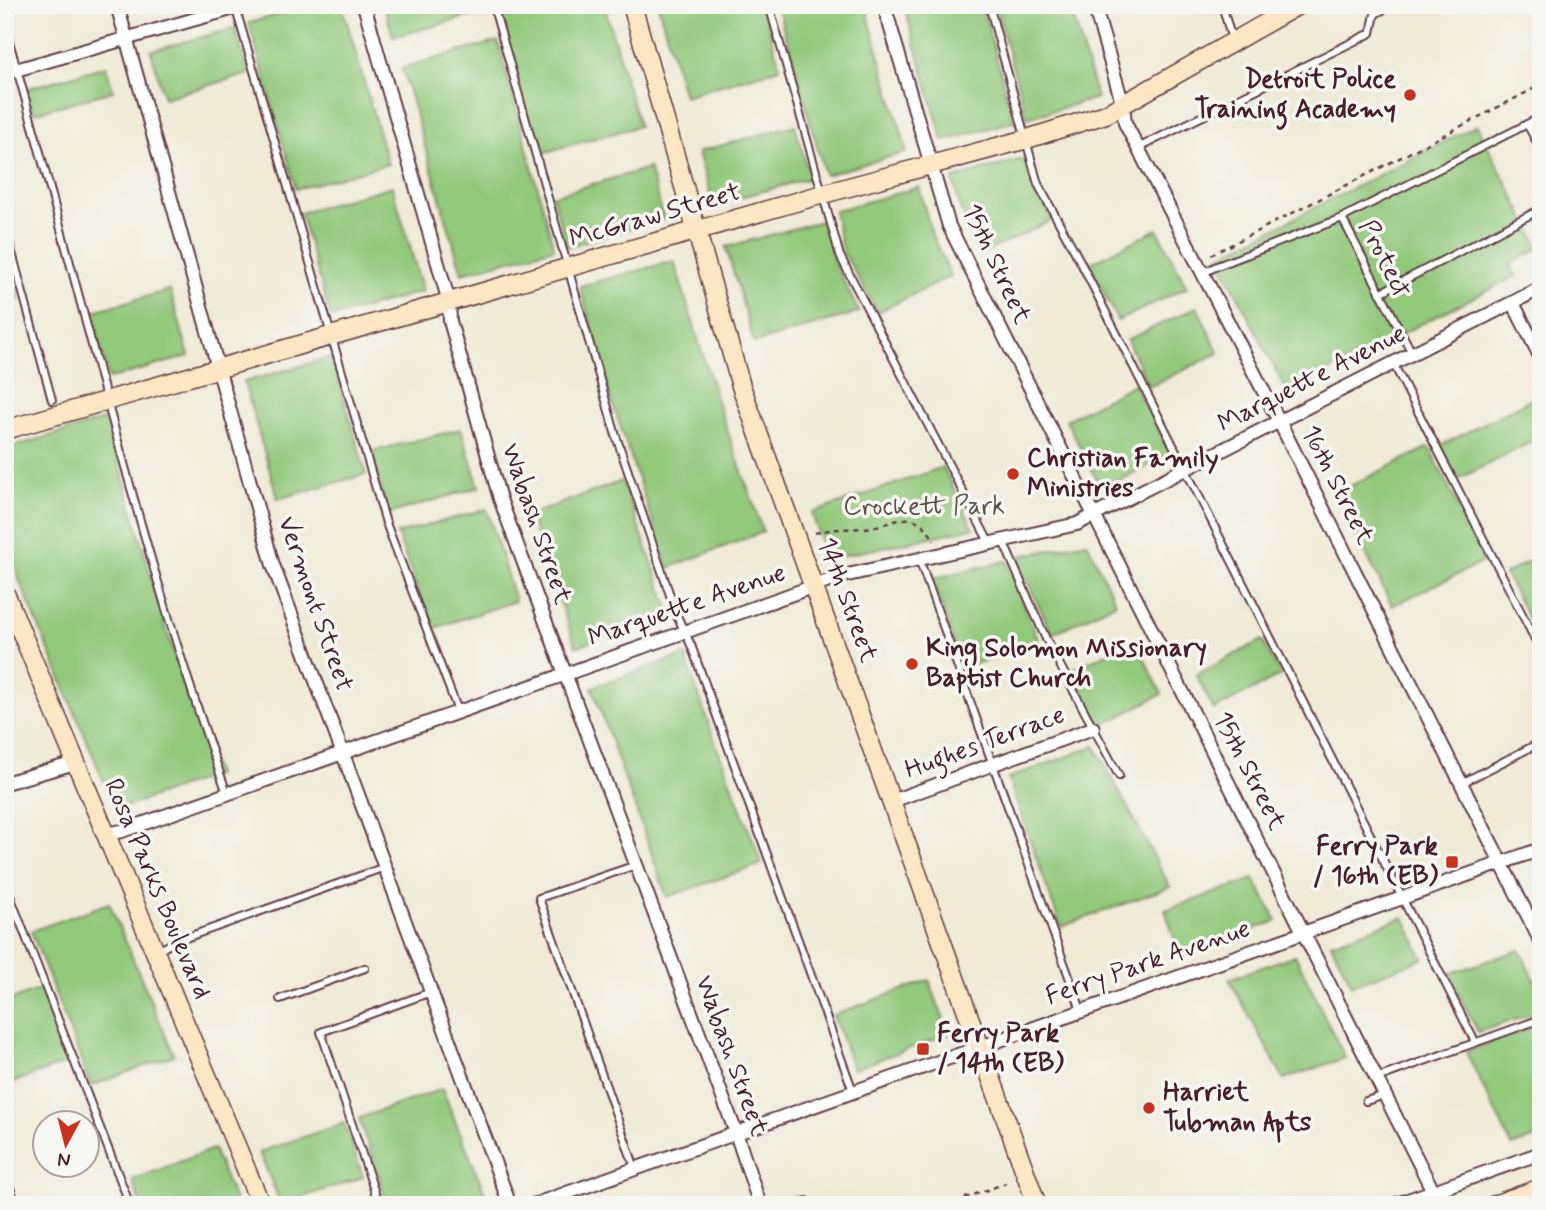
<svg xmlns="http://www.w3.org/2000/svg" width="1546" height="1210" viewBox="0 0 1546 1210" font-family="Mynerve,sans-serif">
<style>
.green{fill:#91c87a;stroke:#6e7452;stroke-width:2}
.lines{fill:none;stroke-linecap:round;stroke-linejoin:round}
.lane-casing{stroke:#633d45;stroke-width:10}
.street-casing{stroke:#633d45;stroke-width:16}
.secondary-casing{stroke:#633d45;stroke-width:21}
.path{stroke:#633d45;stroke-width:2.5;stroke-dasharray:5 5;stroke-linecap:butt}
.lane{stroke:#fff;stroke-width:6}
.street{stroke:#fff;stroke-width:12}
.secondary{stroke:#fbe7c3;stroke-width:18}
.poi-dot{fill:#c8321e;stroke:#f6f6f2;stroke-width:2.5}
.labels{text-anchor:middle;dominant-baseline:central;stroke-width:7;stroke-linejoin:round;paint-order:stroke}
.poi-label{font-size:26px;font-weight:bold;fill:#4a1f2b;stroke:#f6f6f2;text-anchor:start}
.street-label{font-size:26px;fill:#4a1f2b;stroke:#f6f6f2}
.park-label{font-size:26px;fill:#5f5243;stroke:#f6f6f2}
</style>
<rect width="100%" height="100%" fill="#f6f6f2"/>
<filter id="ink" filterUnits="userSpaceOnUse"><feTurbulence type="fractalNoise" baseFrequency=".0143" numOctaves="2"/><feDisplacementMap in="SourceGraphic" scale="14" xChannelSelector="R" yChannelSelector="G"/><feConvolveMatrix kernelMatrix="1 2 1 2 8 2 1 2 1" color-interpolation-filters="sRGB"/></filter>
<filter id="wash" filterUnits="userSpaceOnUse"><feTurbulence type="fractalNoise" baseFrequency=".00686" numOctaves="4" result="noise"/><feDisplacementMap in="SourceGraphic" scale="28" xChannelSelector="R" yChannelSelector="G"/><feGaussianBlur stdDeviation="1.57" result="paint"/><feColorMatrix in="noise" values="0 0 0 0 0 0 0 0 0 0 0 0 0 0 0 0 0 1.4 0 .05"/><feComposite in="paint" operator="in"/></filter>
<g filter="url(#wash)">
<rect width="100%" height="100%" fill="#f0ead6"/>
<g class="green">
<polygon points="311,5 342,5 388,164 296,189 249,23"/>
<polygon points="384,5 487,5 489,11 393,37"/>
<polygon points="496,5 604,5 639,126 539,154"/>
<polygon points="658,5 762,5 780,68 684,96"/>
<polygon points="777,5 865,5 907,152 825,175"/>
<polygon points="904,5 982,5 1014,121 943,141"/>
<polygon points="995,5 1070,5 1097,98 1027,118"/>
<polygon points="235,28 249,74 164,98 151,51"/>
<polygon points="498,41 554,248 462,273 402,68"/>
<polygon points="106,66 113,91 34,113 26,89"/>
<polygon points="795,125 810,178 713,205 698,152"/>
<polygon points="1477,125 1540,248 1510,264 1516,276 1287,392 1218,257"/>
<polygon points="1025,158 1032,183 1052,220 984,253 961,211 953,179"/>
<polygon points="649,168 664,219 567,247 552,196"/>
<polygon points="392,186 423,291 331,318 300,213"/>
<polygon points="919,187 932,235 951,276 878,312 842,250 834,211"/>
<polygon points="825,220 835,264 859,312 754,343 726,247"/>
<polygon points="1157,229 1187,287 1118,321 1089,264"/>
<polygon points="5,249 19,299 5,303"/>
<polygon points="674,261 718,404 763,532 668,568 608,390 580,286"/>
<polygon points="170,290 189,356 109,379 90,312"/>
<polygon points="1197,307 1219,353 1149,387 1127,340"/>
<polygon points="332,357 366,474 278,499 244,382"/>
<polygon points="1134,384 1171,454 1102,490 1066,420"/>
<polygon points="1537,396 1541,403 1541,437 1457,480 1440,446"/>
<polygon points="107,419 165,626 216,775 116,810 20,582 5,530 5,449"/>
<polygon points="461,429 479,487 388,514 370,452"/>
<polygon points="1429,447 1485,561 1392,606 1336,493"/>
<polygon points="943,467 973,528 827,559 812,513"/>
<polygon points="622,481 670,612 576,647 529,515"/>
<polygon points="487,509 515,601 432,629 397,534"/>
<polygon points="1087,542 1116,603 1052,634 1016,557"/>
<polygon points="1541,555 1541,643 1505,574"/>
<polygon points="1007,561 1039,642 963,668 931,579"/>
<polygon points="1135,640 1162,694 1101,726 1071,670"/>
<polygon points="1262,640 1281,675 1214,710 1196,675"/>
<polygon points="685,655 714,739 762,864 667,897 592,687"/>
<polygon points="1095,746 1170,887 1061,927 1008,778"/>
<polygon points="1254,879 1277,921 1180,955 1165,910"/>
<polygon points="109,903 174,1055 91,1086 31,931"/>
<polygon points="1404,917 1423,959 1352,985 1331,943"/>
<polygon points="1520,950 1541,993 1541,1011 1478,1032 1448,974"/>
<polygon points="1295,955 1345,1058 1284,1079 1229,979"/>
<polygon points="929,980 949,1034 853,1069 833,1015"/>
<polygon points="44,988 70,1062 5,1085 5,1002"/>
<polygon points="1541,1024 1541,1136 1512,1146 1466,1052"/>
<polygon points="442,1089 487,1198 468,1205 388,1205 359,1118"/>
<polygon points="344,1123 363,1177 281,1204 259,1152"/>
<polygon points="213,1149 235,1201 227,1205 141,1205 132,1180"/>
</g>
</g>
<g filter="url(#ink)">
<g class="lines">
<g class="lane-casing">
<g id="lane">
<polyline points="493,5 616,436 677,616 691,645 853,1091"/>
<polyline points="769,5 840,256 990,544"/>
<polyline points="989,5 1038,184 1080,261 1475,1042"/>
<polyline points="1222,5 1232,40"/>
<polyline points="235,6 386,523 458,711"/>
<path d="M5 28C80 283 136 543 227 793"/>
<polyline points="1527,124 1541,150"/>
<polyline points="1138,148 1371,33 1375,14 1392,5"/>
<polyline points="1342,218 1412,353"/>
<polyline points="5,227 52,400"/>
<polyline points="1203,273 1217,266 1342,218 1541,117"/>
<polyline points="1380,293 1541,209"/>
<polyline points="1393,363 1541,651"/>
<polyline points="1003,541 1046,639 1119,776"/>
<polyline points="919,559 1081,1010"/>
<polyline points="1462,783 1541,742"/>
<polyline points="5,883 130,1205"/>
<polyline points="156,952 174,942 385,867"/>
<polyline points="280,999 365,968"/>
<polyline points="1377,1078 1541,1019"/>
<polyline points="1366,1101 1385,1095"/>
<polyline points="635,1168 539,898 636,865"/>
<polyline points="1337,1204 1337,1205"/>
<polyline points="379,1205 321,1032 431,992"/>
<polyline points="796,1205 807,1201"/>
<polyline points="921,1205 921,1202"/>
</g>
</g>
<g class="street-casing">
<g id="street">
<polyline points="117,5 273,565 510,1205"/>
<polyline points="364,5 449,302 450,321 500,499 736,1133 760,1205"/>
<polyline points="884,5 949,226 1440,1205"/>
<polyline points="1094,5 1123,105 1125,123 1279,421 1541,942"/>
<polyline points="5,73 245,5"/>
<polyline points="1513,303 1541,358"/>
<polyline points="5,783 75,763"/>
<polyline points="892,801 1093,728"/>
<polyline points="106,834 122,831 843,576 1077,524 1541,288"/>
<polyline points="5,1183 13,1205"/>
<polyline points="533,1205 1541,849"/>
<polyline points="1394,1205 1541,1153"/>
</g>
</g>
<g class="secondary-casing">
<g id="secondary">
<polyline points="632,5 741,386 1037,1205"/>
<polyline points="5,430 823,194 1027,139 1106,114 1298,5"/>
<polyline points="5,593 261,1205"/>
<polyline points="1494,1205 1541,1188"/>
</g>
</g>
<g class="path">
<polyline points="1211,255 1541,85"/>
<path d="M815 533C832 528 847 529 864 528 895 526 915 502 934 541"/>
<polyline points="946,1205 1006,1183"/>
</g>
<use href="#lane" class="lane"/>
<use href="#street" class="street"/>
<use href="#secondary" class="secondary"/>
</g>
</g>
<g class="poi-dot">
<circle cx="1410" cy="95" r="7"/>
<circle cx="1013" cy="474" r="7"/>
<circle cx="912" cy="664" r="7"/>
<rect x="1445" y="855" width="14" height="14" rx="3.5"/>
<rect x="916" y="1042" width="14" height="14" rx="3.5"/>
<circle cx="1149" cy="1108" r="7"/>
</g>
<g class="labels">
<g class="poi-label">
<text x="1396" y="80" text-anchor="end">Detroit Police<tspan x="1396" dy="30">Training Academy</tspan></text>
<text x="1027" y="459">Christian Family<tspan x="1027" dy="30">Ministries</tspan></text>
<text x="926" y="649">King Solomon Missionary<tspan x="926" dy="30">Baptist Church</tspan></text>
<text x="1438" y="847" text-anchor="end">Ferry Park<tspan x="1438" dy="30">/ 16th (EB)</tspan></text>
<text x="937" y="1034">Ferry Park<tspan x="937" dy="30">/ 14th (EB)</tspan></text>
<text x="1163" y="1093">Harriet<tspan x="1163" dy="30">Tubman Apts</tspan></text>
</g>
<g class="street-label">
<text transform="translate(655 216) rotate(-16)">McGraw Street</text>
<text transform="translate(1384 259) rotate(63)">Protect</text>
<text transform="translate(996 264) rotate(65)">15th Street</text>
<text transform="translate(1312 379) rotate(-27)">Marquette Avenue</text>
<text transform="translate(1337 485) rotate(63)">16th Street</text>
<text transform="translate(536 524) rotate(71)">Wabash Street</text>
<text transform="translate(847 600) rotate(70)">14th Street</text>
<text transform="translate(315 604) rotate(71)">Vermont Street</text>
<text transform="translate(687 606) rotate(-19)">Marquette Avenue</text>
<text transform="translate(985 743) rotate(-20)">Hughes Terrace</text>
<text transform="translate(1249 771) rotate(63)">15th Street</text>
<text transform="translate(157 889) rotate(67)">Rosa Parks Boulevard</text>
<text transform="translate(1148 963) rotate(-19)">Ferry Park Avenue</text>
<text transform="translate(731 1056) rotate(70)">Wabash Street</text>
</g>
<g class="park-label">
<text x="924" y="507">Crockett Park</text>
</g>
</g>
<rect width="1546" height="1210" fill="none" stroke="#f6f6f2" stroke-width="28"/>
<g transform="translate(66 1144) rotate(187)"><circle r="33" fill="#f6f6f2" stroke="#b1a0a2" stroke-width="2"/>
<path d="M0-5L12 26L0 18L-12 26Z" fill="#c8321e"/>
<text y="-10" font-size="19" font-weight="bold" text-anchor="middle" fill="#4a1f2b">N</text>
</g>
</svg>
